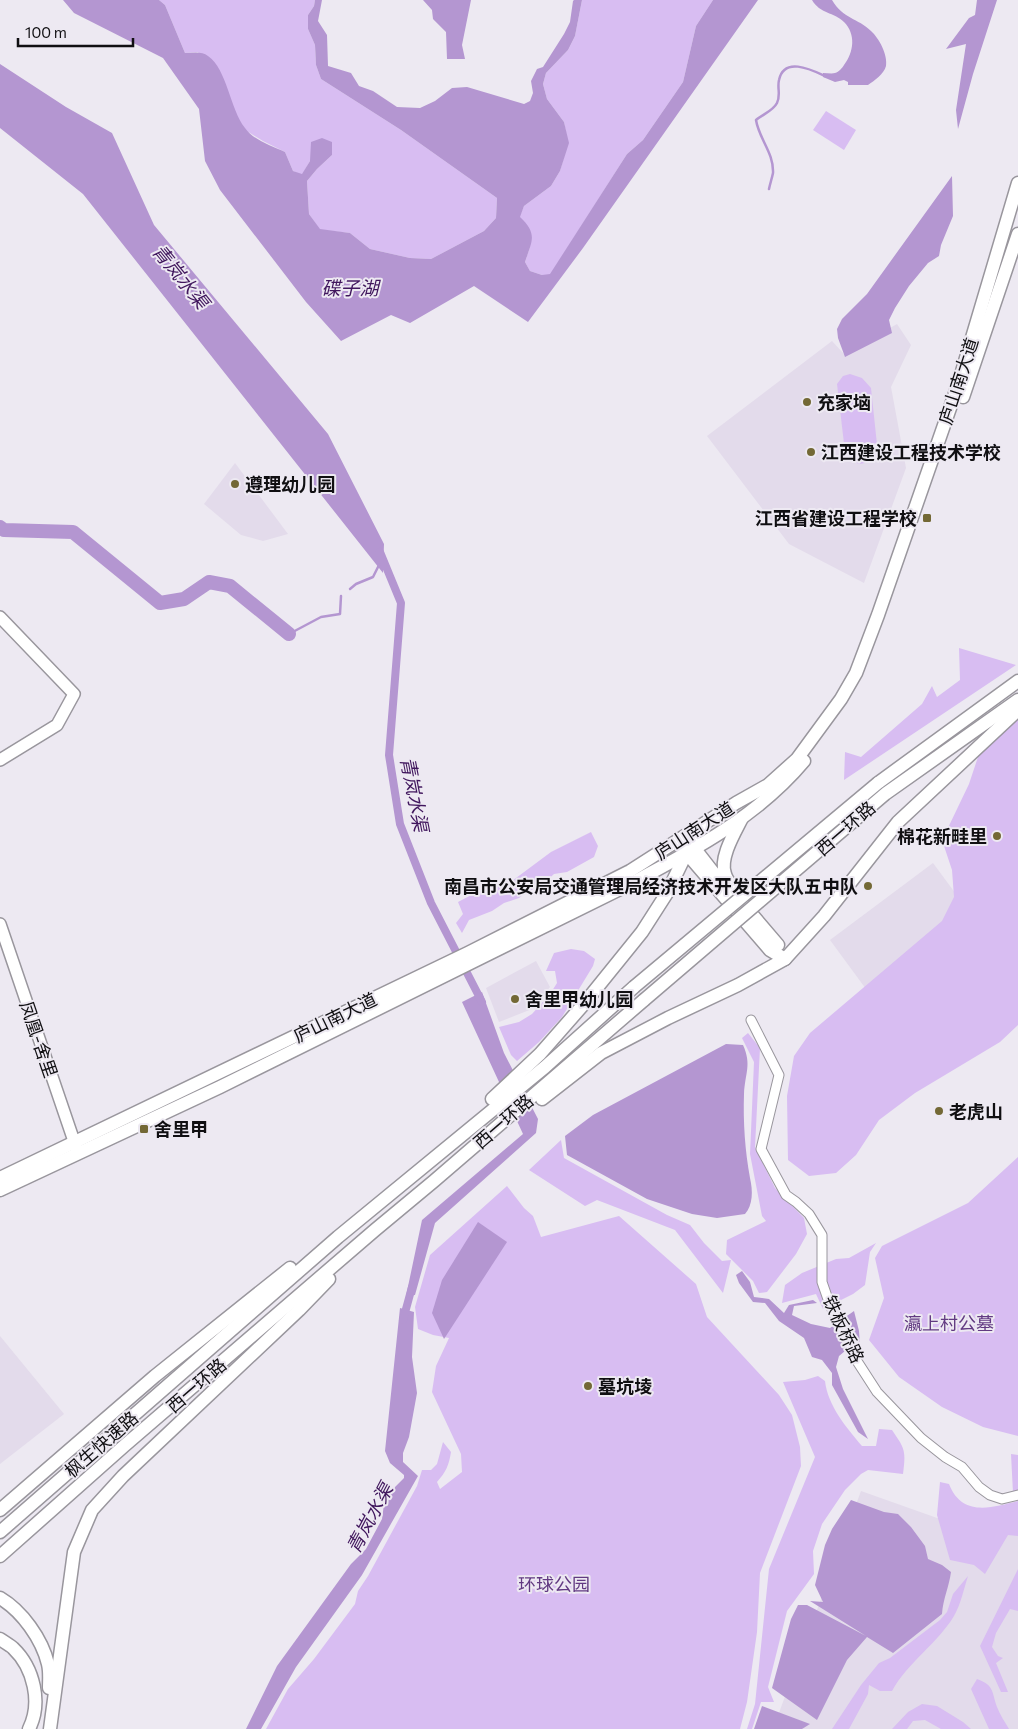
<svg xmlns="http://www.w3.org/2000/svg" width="1018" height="1729" viewBox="0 0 1018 1729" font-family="Commissioner,'Noto Sans SC',sans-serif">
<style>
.built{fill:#e3dbeb}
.green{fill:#d8bdf2}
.water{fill:#b496d1}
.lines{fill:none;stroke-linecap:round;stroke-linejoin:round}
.stream{stroke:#b496d1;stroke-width:2.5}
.canal{stroke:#b496d1;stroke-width:8}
.river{stroke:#b496d1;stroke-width:14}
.minor-casing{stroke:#99969d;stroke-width:11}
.major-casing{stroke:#99969d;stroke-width:14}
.highway-casing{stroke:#99969d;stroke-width:15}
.minor{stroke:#fff;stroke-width:9}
.major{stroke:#fff;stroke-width:11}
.highway{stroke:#fff;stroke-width:12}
.highway-bridge-casing{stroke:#99969d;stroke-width:15;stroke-linecap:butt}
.highway-bridge{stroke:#fff;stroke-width:12}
.poi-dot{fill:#736835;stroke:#ede9f2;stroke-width:2}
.labels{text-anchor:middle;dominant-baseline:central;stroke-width:4;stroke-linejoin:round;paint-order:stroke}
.street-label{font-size:18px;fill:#100f12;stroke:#ede9f2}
.poi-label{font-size:18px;font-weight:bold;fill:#100f12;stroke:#ede9f2;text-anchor:start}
.park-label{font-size:18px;fill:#623a82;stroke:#ede9f2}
.water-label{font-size:19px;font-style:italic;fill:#40165d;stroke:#ede9f2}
</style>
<rect width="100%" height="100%" fill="#ede9f2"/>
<g class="built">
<polygon points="897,324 911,345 891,387 906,468 864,583 789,544 707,436 832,341 844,354"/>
<polygon points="235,463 288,534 263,541 241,535 204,504"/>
<polygon points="933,863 967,909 866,989 830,940"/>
<polygon points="536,961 550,987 532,1009 499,1022 486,988"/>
<polygon points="0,1336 64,1414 0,1464"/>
<polygon points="861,1491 971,1530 1018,1517 1018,1729 773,1729"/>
</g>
<g class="green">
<polygon points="159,0 315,0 314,6 308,15 308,29 315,45 316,65 321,79 401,130 497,198 496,218 484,231 431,259 410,258 370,249 350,233 320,230 309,214 307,181 317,169 332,155 310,161 302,175 293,171 285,152 263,141 245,130 198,52 185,53 165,5"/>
<polygon points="582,0 713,0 696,26 683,82 643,140 627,154 550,275 542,275 530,271 525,262 530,247 519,218 524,206 551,186 560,171 568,143 564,122 547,99 543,84 546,73 568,50 575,36"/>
<polygon points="826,111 856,130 844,150 813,130"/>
<path d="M850 374 862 378 871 388 878 454C874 461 867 463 859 464L853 461 845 452 837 384 843 376Z"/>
<polygon points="959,648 1016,665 844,780 845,752 861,757 922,704 932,686 937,697 960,680"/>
<polygon points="1018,714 1018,1025 1000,1042 915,1093 879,1120 856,1155 836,1173 809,1176 788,1160 787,1096 794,1056 810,1033 942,921 954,897 952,870 944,846 946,832 969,784 982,745"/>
<polygon points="591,832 598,846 594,857 567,872 554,874 542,885 527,892 519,898 504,903 492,911 469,920 462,933 456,923 463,914 458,902 498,881 512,881 551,852"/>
<polygon points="571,949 584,951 595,959 593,966 562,1017 539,1042 517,1061 511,1055 499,1027 519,1022 532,1014 550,994 557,983 555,971 546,971 554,953"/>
<polygon points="748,1033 760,1048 755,1147 775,1188 804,1218 807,1234 796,1254 767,1292 759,1293 753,1281 726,1254 727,1240 766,1221 762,1216 750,1154 754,1062 742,1038"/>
<polygon points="561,1140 564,1158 667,1215 690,1225 704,1243 722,1261 731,1260 723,1293 675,1230 597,1200 585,1206 529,1170"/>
<polygon points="1018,1157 1018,1436 983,1427 942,1407 899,1377 869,1340 884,1298 875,1258 882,1246 968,1203"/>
<path d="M507 1186 524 1208 533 1216 541 1237 619 1216 696 1284 707 1317 779 1395 792 1415 800 1447 801 1466 760 1573 757 1632 747 1702 740 1729H266L288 1689 314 1659 355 1604 358 1591 368 1576 417 1486 422 1470H431L437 1464 443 1442 451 1452C449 1465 446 1472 437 1482L440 1489 462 1472 461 1454 432 1392 436 1366 449 1338 433 1335 418 1329 415 1307 430 1255Z"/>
<polygon points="876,1243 870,1252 865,1285 853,1294 823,1309 816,1294 782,1303 785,1285 802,1273 836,1259 849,1258"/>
<path d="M818 1376 825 1381C828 1406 846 1427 862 1446H876L879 1429 892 1430C905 1449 906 1450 903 1474L868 1470 861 1474 845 1490 822 1524 813 1551 814 1574 787 1611 768 1687 774 1702H761L752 1729H747L755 1704 769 1569 815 1457 783 1382 805 1380Z"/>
<polygon points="1011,1454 1018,1455 1018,1490 1013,1493"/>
<path d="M940 1482 949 1484C962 1517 991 1508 1018 1501V1536L1008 1535 985 1574 974 1565 950 1560 937 1515Z"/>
<polygon points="1018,1569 1018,1611 1010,1609 996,1633 992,1647 998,1656 1003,1658 996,1663 1008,1692 1001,1692 980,1646"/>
<path d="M968 1576C964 1588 961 1604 954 1616 937 1644 908 1662 892 1691H880L869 1685 868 1694 849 1729H832L861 1685 879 1663 890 1658 940 1620 947 1612 953 1594Z"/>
<path d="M977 1679C995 1686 991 1691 997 1707 1000 1715 1005 1722 1009 1729H989L971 1689Z"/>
<polygon points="922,1704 937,1706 963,1722 971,1729 941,1729 925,1720 913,1721 907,1729 892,1729 908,1712"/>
</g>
<g class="water">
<path d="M63 0H159L165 5 185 53C193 53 202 51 208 56 227 69 230 109 245 128 253 140 272 146 285 152L293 171 302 174 310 161 311 142 322 138 332 142V155L317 169 307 181 309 214 320 229 350 233 370 249 410 258 431 259 484 231 496 218 497 198 401 130 321 79 316 65 315 45 308 29V15L314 6 315 0H322L318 21 327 35 328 66 351 73 359 86 373 91 397 107 420 108 435 101 452 88 467 87 524 104 530 101 533 93 531 81 537 69 543 67 564 34 570 22 573 1 574 0H582L575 36 568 50 546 73 543 84 547 99 564 122 569 143 560 171 551 186 524 206 520 217C538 234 532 241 525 262L530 271 542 275 550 274 627 154 643 140 683 82 696 26 713 0H758L583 248 528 322 474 286 410 323 391 315 341 341 306 302 220 190 205 161 199 109 163 58 74 13Z"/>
<polygon points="423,0 471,0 462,45 465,59 447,59 446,32 433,19 432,10"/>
<path d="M812 0H832C843 19 858 18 871 31 879 38 888 55 886 66 884 74 874 81 868 85H848V82L844 80 835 82 823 77V73C827 73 832 74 835 73 839 72 842 68 844 65 854 52 856 34 844 22 834 12 820 14 812 0Z"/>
<polygon points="977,0 997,0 973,74 958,129 956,110 966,44 946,49 969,18 975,15"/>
<polygon points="0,64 66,107 112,133 154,225 328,434 384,544 383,573 83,194 0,128"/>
<polygon points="952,176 953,216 941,245 939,256 928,263 909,286 895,308 889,320 892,333 845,357 838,338 837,329 842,319 867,294"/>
<polygon points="482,992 504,1053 538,1119 536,1133 435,1223 415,1295 406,1296 422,1220 523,1134 462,1002"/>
<path d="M726 1044 743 1045C752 1065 745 1073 744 1094 743 1122 745 1151 750 1178 753 1191 753 1205 745 1214L717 1218 692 1214 647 1199 567 1155 565 1136 593 1115Z"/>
<polygon points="478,1222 507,1242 444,1339 432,1313 442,1280"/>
<polygon points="742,1271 750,1282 754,1297 769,1299 784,1313 789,1305 813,1300 817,1303 794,1306 792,1315 811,1324 830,1328 854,1311 859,1331 860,1347 845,1351 839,1356 836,1367 843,1389 868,1439 858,1432 832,1385 832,1373 822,1360 812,1357 804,1338 779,1321 765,1303 753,1302 739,1283 736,1275"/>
<polygon points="400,1308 414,1312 412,1357 417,1393 409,1437 403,1453 403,1462 418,1476 362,1575 296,1667 261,1729 246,1729 277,1666 351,1564 366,1549 382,1519 384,1504 391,1491 404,1478 404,1475 390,1463 385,1451"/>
<path d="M851 1500 884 1512 898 1514 911 1527 925 1546 928 1559 942 1565 951 1572C949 1587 943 1599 942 1614L893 1653 867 1637 847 1660 817 1720 772 1688 791 1619 798 1605H807L866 1636 810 1601 823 1602 815 1585 825 1545 832 1529Z"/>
<polygon points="762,1706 810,1724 802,1729 754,1729"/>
</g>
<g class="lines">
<g class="stream">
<path d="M769 189C770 184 772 178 773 173 774 153 759 139 756 120 763 114 773 111 777 103 781 95 777 88 779 80 784 56 812 70 825 76"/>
<polyline points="350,589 356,584 373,577 379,565"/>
<polyline points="289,634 321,617 340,614 341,596"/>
</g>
<g class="canal">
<polyline points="380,552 401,603 389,755 400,824 431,903 482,1002"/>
<polyline points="403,1320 412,1287"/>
</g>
<polyline class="river" points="0,527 4,530 73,532 160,603 184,599 209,582 230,586 289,634"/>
<g class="minor-casing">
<polyline id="minor" points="751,1020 779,1075 761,1149 786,1195 796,1202 809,1214 822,1235 822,1282 830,1305 855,1358 877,1392 921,1438 945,1457 962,1467 979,1487 990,1495 1002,1499 1018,1495"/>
</g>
<g class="major-casing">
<g id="major">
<polyline points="0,617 74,694 57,725 0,760"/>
<polyline points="0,924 77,1150"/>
</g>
</g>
<g class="highway-casing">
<g id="highway">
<polyline points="963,397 1018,234"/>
<polyline points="878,783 1018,681"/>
<polyline points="885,794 1018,700"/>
<polyline points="695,841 695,849 727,890 738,898 778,945"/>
<polyline points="683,849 770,950 785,959"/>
<path d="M731 885C729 882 726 878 725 874 719 858 735 832 742 818"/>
<polyline points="492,1099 540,1054 583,1005 642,932 667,893 686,854"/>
<polyline points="542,1099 601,1053 668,1018 738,985 785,959 824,916 898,822 1018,710"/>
<polyline points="0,1178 468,953 630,871 736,803 768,785 797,759 841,699 856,673 878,615 958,385 1018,183"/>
<path d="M0 1190 220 1087 632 883C694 850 758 816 804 761"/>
<polyline points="0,1510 155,1376 290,1268"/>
<polyline points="0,1532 338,1237 545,1067 634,987"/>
<polyline points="0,1556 124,1446 375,1230 434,1181 644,1000"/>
<path d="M0 1598C22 1611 42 1639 48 1664 50 1672 49 1680 49 1688"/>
<path d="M0 1639C4 1642 10 1645 13 1648 34 1668 42 1703 29 1729"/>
<polyline points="50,1729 74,1552 92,1510 123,1476 299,1310 329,1279"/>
</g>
</g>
<use href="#minor" class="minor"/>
<use href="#major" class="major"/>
<use href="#highway" class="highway"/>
<g class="highway-bridge-casing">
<g id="highway-bridge">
<polyline points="634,987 878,783"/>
<polyline points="644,1000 885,794"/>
</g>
</g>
<use href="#highway-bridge" class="highway-bridge"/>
</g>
<g class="poi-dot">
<circle cx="807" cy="402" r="5"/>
<circle cx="811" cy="452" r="5"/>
<circle cx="235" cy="484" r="5"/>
<rect x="922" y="513" width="10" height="10" rx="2.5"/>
<circle cx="997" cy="836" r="5"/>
<circle cx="868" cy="886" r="5"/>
<circle cx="515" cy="999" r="5"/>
<circle cx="939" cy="1111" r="5"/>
<rect x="139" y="1124" width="10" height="10" rx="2.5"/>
<circle cx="588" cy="1386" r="5"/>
</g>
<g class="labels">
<g class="street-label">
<text transform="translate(958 381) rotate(-72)">庐山南大道</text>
<text transform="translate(845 828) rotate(-41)">西一环路</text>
<text transform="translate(694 830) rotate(-33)">庐山南大道</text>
<text transform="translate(335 1017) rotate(-26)">庐山南大道</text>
<text transform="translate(39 1039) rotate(71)">凤凰-舍里</text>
<text transform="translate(503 1121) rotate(-41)">西一环路</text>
<text transform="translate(844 1329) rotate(65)">铁板桥路</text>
<text transform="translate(196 1385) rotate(-41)">西一环路</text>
<text transform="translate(101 1444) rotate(-41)">枫生快速路</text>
</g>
<g class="poi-label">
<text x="817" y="402">充家垴</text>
<text x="821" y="452">江西建设工程技术学校</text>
<text x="245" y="484">遵理幼儿园</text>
<text x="917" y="518" text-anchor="end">江西省建设工程学校</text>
<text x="987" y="836" text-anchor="end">棉花新畦里</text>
<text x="858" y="886" text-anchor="end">南昌市公安局交通管理局经济技术开发区大队五中队</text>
<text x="525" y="999">舍里甲幼儿园</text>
<text x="949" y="1111">老虎山</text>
<text x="154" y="1129">舍里甲</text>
<text x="598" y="1386">墓坑堎</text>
</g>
<g class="park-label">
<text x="949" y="1323">瀛上村公墓</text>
<text x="554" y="1584">环球公园</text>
</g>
<g class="water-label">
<text transform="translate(181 276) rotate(51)">青岚水渠</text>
<text x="350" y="287">碟子湖</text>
<text transform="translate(415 794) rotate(79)">青岚水渠</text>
<text transform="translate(369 1518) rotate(-62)">青岚水渠</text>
</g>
</g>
<path d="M18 38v8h115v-8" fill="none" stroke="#100f12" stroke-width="2.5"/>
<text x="25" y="38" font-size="15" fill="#100f12" stroke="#ede9f2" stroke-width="4" paint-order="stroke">100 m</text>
</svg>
